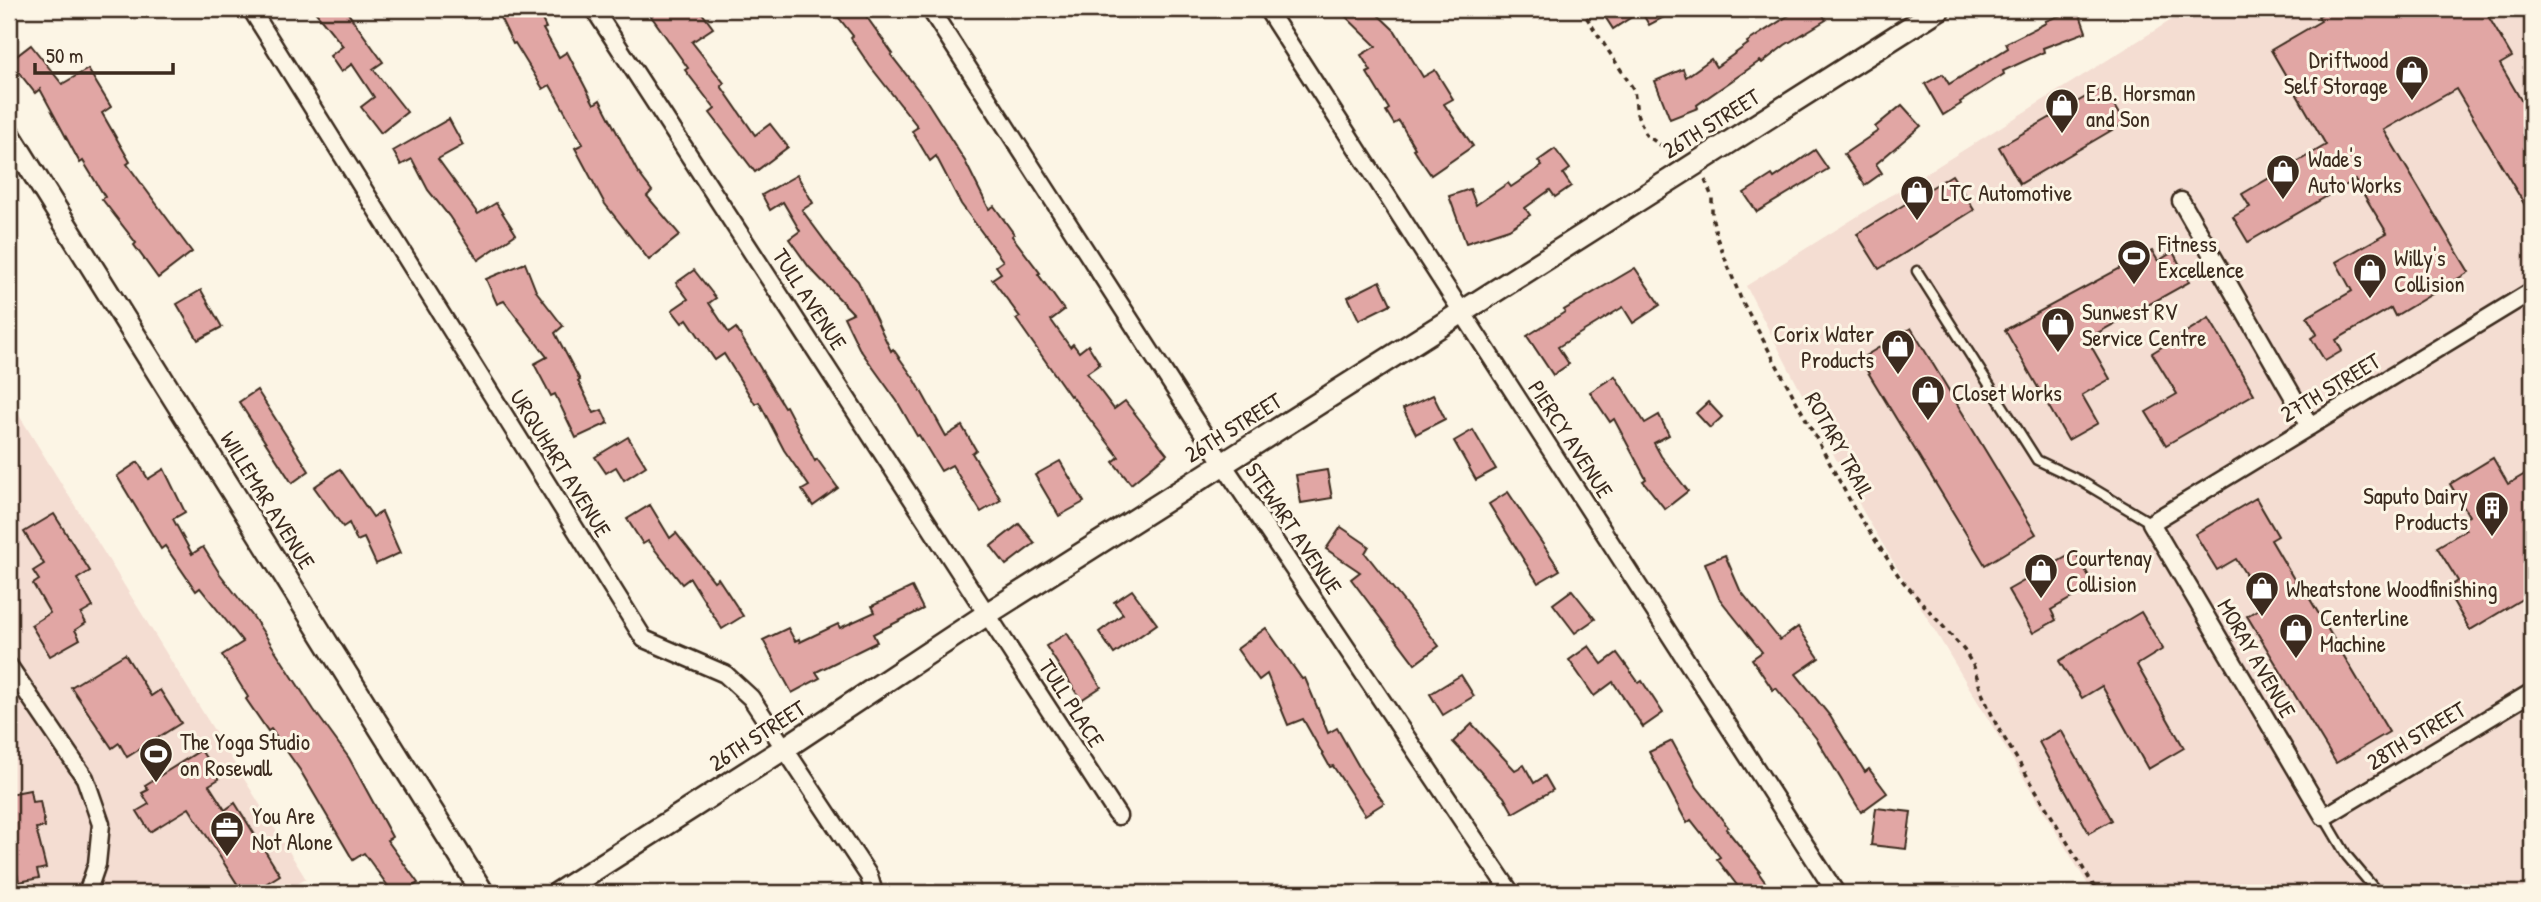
<svg xmlns="http://www.w3.org/2000/svg" width="2541" height="902" viewBox="0 0 2541 902" font-family="'Patrick Hand',sans-serif">
<style>
.built{fill:#f4ddd2}
.building{fill:#e1a6a4;stroke:#3b2a1e;stroke-width:2}
.lines{fill:none;stroke-linecap:round;stroke-linejoin:round}
.service-casing{stroke:#3b2a1e;stroke-width:13}
.minor-casing{stroke:#3b2a1e;stroke-width:21}
.tertiary-casing{stroke:#3b2a1e;stroke-width:26}
.path{stroke:#3b2a1e;stroke-width:3.5;stroke-dasharray:5 5;stroke-linecap:butt}
.service{stroke:#fcf5e5;stroke-width:8}
.minor{stroke:#fcf5e5;stroke-width:16}
.tertiary{stroke:#fcf5e5;stroke-width:21}
.labels{text-anchor:middle;dominant-baseline:central;stroke-width:6;stroke-linejoin:round;paint-order:stroke}
.poi-label{font-size:23px;fill:#3b2a1e;stroke:#fcf5e5;text-anchor:start}
.street-label{font-size:23px;fill:#3b2a1e;stroke:#fcf5e5}
</style>
<rect width="100%" height="100%" fill="#fcf5e5"/>
<filter id="ink" filterUnits="userSpaceOnUse"><feTurbulence type="fractalNoise" baseFrequency=".0143" numOctaves="2"/><feDisplacementMap in="SourceGraphic" scale="14" xChannelSelector="R" yChannelSelector="G"/><feConvolveMatrix kernelMatrix="1 2 1 2 8 2 1 2 1" color-interpolation-filters="sRGB"/></filter>
<g filter="url(#ink)">
<g class="built">
<polygon points="2189,9 2532,9 2532,893 2093,893 1864,513 1746,286"/>
<polygon points="9,399 306,879 282,893 9,893"/>
</g>
<g class="building">
<polygon points="313,9 345,9 383,62 373,69 407,112 381,133 361,107 374,97 352,64 341,72 330,56 343,46"/>
<polygon points="496,9 526,9 530,17 539,13 546,28 543,29 559,57 567,52 594,104 600,100 637,171 652,191 647,196 680,235 649,260 605,204 575,148 583,144 550,85 543,89 515,43 513,44"/>
<polygon points="646,9 699,9 713,28 692,42 724,83 721,86 755,135 770,124 788,147 755,172 710,113 715,109 685,70 688,68"/>
<polygon points="832,9 861,9 893,54 891,55 926,100 965,161 989,209 994,206 1014,234 1012,236 1040,273 1038,274 1064,310 1051,320 1070,347 1073,344 1079,352 1088,345 1100,364 1087,373 1114,409 1125,401 1167,454 1131,484 1113,462 1119,457 1071,395 1070,396 1016,319 1020,317 992,279 1001,273 996,266 1003,261 961,204 936,156 930,161 912,131 918,127 870,66 851,38 853,36"/>
<polygon points="1338,9 1372,9 1395,31 1423,77 1435,70 1453,99 1444,104 1473,146 1431,175 1413,149 1415,148 1399,121 1394,124 1386,111 1389,109 1367,73 1371,71 1361,55 1376,46"/>
<polygon points="1600,9 1679,9 1649,25 1641,11 1613,29"/>
<polygon points="1799,9 1819,9 1826,20 1785,45 1762,63 1760,61 1697,105 1698,108 1670,119 1655,81 1683,69 1686,77 1711,59 1716,67 1748,44 1747,42"/>
<polygon points="2078,9 2086,32 2043,48 2044,52 2003,71 2004,74 1960,102 1961,104 1943,115 1925,84 1943,74 1949,84 2008,48 2006,43 2046,23 2045,21"/>
<polygon points="2331,9 2484,9 2512,57 2500,64 2532,119 2532,217 2456,89 2384,130 2469,272 2395,316 2391,308 2336,340 2342,351 2325,361 2311,338 2317,334 2307,317 2352,291 2336,262 2387,233 2355,180 2248,242 2233,217 2250,207 2242,194 2326,145 2271,50 2321,21 2318,16"/>
<polygon points="31,45 62,84 88,69 111,107 102,113 130,162 127,164 192,252 158,278 134,245 136,243 102,199 105,197 83,161 80,163 40,89 35,93 10,61"/>
<polygon points="2103,87 2124,123 2020,184 1999,147"/>
<polygon points="1902,105 1921,126 1876,164 1882,173 1865,185 1844,154 1878,131 1875,127"/>
<polygon points="449,119 463,145 438,159 478,214 496,203 516,234 478,260 449,216 428,190 412,159 401,165 393,151"/>
<polygon points="1555,149 1570,169 1563,174 1571,186 1555,197 1550,190 1525,208 1530,215 1509,229 1466,243 1449,196 1470,189 1476,205 1508,183 1511,187 1542,166 1538,161"/>
<polygon points="1815,150 1828,169 1757,212 1744,193 1772,175 1774,178"/>
<polygon points="797,175 813,203 802,210 839,260 858,281 891,351 893,349 915,380 946,436 962,426 976,450 972,453 1001,500 981,512 952,465 941,471 919,435 917,436 897,401 859,348 844,317 853,313 809,267 789,239 800,231 783,202 770,210 762,195"/>
<polygon points="1952,175 1974,210 1879,269 1857,234"/>
<polygon points="2152,251 2158,261 2173,252 2189,282 2087,339 2110,379 2082,395 2098,423 2068,440 2005,330"/>
<polygon points="525,263 536,291 563,326 555,333 580,380 578,381 594,413 602,410 608,423 576,438 555,394 551,396 534,364 547,357 504,301 497,304 486,279"/>
<polygon points="1635,268 1660,305 1633,323 1623,307 1558,347 1569,364 1553,375 1527,336 1565,312 1564,310"/>
<polygon points="694,270 716,298 709,303 729,333 736,328 784,407 786,406 815,461 817,459 838,488 813,506 802,490 809,486 784,450 759,402 755,404 724,354 715,360 687,319 682,323 672,310 688,299 676,283"/>
<polygon points="1380,281 1391,304 1359,320 1348,297"/>
<polygon points="201,290 222,327 198,340 177,304"/>
<polygon points="2209,318 2254,394 2166,445 2146,412 2177,394 2152,353"/>
<polygon points="1911,328 2036,534 1985,565 1860,359"/>
<polygon points="1615,376 1645,423 1659,415 1669,435 1654,443 1661,456 1688,491 1665,509 1643,481 1646,479 1614,419 1610,422 1590,392"/>
<polygon points="257,390 309,471 292,483 239,402"/>
<polygon points="1433,395 1445,419 1416,434 1403,409"/>
<polygon points="1708,402 1722,417 1710,428 1696,413"/>
<polygon points="1473,430 1496,469 1476,480 1454,441"/>
<polygon points="628,437 646,466 624,480 616,467 606,473 595,457"/>
<polygon points="2493,458 2508,484 2532,470 2532,593 2470,630 2446,589 2458,581 2437,547 2466,530 2460,521 2469,516 2450,484"/>
<polygon points="1060,461 1084,502 1059,516 1035,475"/>
<polygon points="138,462 148,479 164,469 185,512 173,519 192,554 203,547 220,574 254,618 314,710 349,758 392,837 387,840 418,883 404,893 393,893 364,853 353,860 300,770 271,729 268,731 246,699 248,697 222,655 243,642 200,588 196,591 165,546 161,549 117,476"/>
<polygon points="340,469 373,517 382,512 400,553 376,564 364,538 357,541 349,523 343,527 314,487"/>
<polygon points="1327,470 1332,498 1301,503 1296,475"/>
<polygon points="1508,492 1560,570 1538,583 1489,504"/>
<polygon points="2256,498 2278,536 2271,540 2298,586 2301,584 2389,732 2336,763 2247,616 2265,605 2236,559 2217,570 2195,534"/>
<polygon points="650,505 670,538 676,533 714,581 718,578 743,616 722,629 690,578 682,584 648,541 643,544 627,519"/>
<polygon points="54,514 90,571 77,579 93,607 81,614 86,623 75,630 80,639 50,656 31,625 50,613 33,584 39,580 33,571 44,564 24,532"/>
<polygon points="1019,524 1035,543 1006,565 991,546"/>
<polygon points="1341,527 1369,546 1365,553 1439,646 1415,664 1351,579 1360,572 1326,549"/>
<polygon points="2075,552 2094,585 2051,610 2056,620 2033,633 2008,590"/>
<polygon points="1725,555 1740,590 1780,640 1798,627 1819,658 1796,674 1830,716 1865,772 1869,769 1887,793 1861,812 1816,738 1776,688 1773,690 1752,659 1762,652 1719,598 1705,563"/>
<polygon points="912,587 923,609 873,634 877,642 816,672 820,678 792,693 763,640 788,628 795,641 799,639 800,642 838,624 840,628 875,612 872,606"/>
<polygon points="1132,590 1157,624 1114,654 1099,632 1123,614 1114,602"/>
<polygon points="1572,590 1595,619 1575,633 1553,604"/>
<polygon points="2141,612 2163,649 2137,665 2184,748 2148,769 2102,686 2082,698 2059,661"/>
<polygon points="1266,628 1302,679 1305,678 1328,733 1337,728 1362,772 1384,803 1365,815 1333,766 1330,767 1303,719 1288,725 1267,674 1259,680 1237,649"/>
<polygon points="1067,633 1101,687 1081,700 1046,646"/>
<polygon points="1589,646 1602,664 1617,653 1639,683 1642,681 1663,713 1643,727 1613,682 1594,696 1569,660"/>
<polygon points="125,654 151,696 160,690 181,723 127,757 119,743 112,748 71,687"/>
<polygon points="1461,675 1474,696 1443,715 1430,694"/>
<polygon points="1472,724 1515,770 1524,765 1534,783 1545,776 1553,790 1513,813 1504,797 1453,742"/>
<polygon points="2061,730 2112,820 2089,833 2039,742"/>
<polygon points="1672,741 1697,787 1728,827 1726,829 1760,871 1758,872 1773,893 1743,893 1717,859 1720,857 1691,820 1687,823 1649,752"/>
<polygon points="201,750 219,779 209,785 225,810 235,803 280,875 251,893 243,893 189,808 150,832 137,811 149,804 142,793 148,790 145,785"/>
<polygon points="30,790 32,802 40,801 45,827 36,828 46,868 37,870 39,878 19,882 17,874 9,876 9,794"/>
<polygon points="1876,808 1911,812 1906,849 1871,845"/>
</g>
<g class="lines">
<g class="service-casing">
<g id="service">
<polyline points="1917,271 2037,460 2079,480 2151,523"/>
<polyline points="2324,817 2347,856 2378,893"/>
</g>
</g>
<g class="minor-casing">
<g id="minor">
<polyline points="251,9 644,639 725,674 751,698 869,876 874,893"/>
<polyline points="594,9 1118,816"/>
<polyline points="930,9 1223,464 1511,893"/>
<polyline points="1267,9 1836,893"/>
<polyline points="2181,201 2310,426"/>
<polyline points="2532,291 2151,523 2324,817 2532,692"/>
<polyline points="9,666 85,778 101,824 97,864 87,893"/>
</g>
</g>
<g class="tertiary-casing">
<g id="tertiary">
<polyline points="9,134 483,893"/>
<polyline points="558,893 785,748 987,614 1939,9"/>
</g>
</g>
<g class="path">
<polyline points="1581,9 1634,90 1637,114 1646,135 1676,156"/>
<polyline points="1705,180 1712,197 1712,216 1717,238 1741,299 1854,508 1900,578 1964,650 1974,667 1981,691 1997,726 2098,893"/>
</g>
<use href="#service" class="service"/>
<use href="#minor" class="minor"/>
<use href="#tertiary" class="tertiary"/>
</g>
</g>
<defs>
<g id="shop-pin" transform="scale(1.75)"><path d="M0 17L-7.5 6A9.5 9.5 0 1 1 7.5 6Z" fill="#3b2a1e" stroke="#fcf5e5"/><path d="M-5-2.5h2.3a2.7 3.5 0 0 1 5.4 0H5L5.5 6h-11ZM-1.5-2.5h3a1.5 2.3 0 0 0-3 0Z" fill="#fff"/></g>
<g id="stadium-pin" transform="scale(1.75)"><path d="M0 17L-7.5 6A9.5 9.5 0 1 1 7.5 6Z" fill="#3b2a1e" stroke="#fcf5e5"/><path d="M0-5a6.5 5 0 1 0 0 10a6.5 5 0 1 0 0-10ZM-3.5-1.8h7v3.6h-7Z" fill="#fff"/></g>
<g id="building-pin" transform="scale(1.75)"><path d="M0 17L-7.5 6A9.5 9.5 0 1 1 7.5 6Z" fill="#3b2a1e" stroke="#fcf5e5"/><path d="M-4-6H4V6H1V3H-1V6H-4ZM-2.5-4.3h1.7v1.8h-1.7ZM.8-4.3h1.7v1.8H.8ZM-2.5-1h1.7V.8h-1.7ZM.8-1h1.7V.8H.8Z" fill="#fff"/></g>
<g id="office-pin" transform="scale(1.75)"><path d="M0 17L-7.5 6A9.5 9.5 0 1 1 7.5 6Z" fill="#3b2a1e" stroke="#fcf5e5"/><path d="M-6-3h4V-5.5h4V-3h4V5H-6ZM-1-4.5V-3h2v-1.5ZM-6 0V1H6V0Z" fill="#fff"/></g>
</defs>
<g fill-rule="evenodd">
<use href="#shop-pin" x="2412" y="72"/>
<use href="#shop-pin" x="2062" y="105"/>
<use href="#shop-pin" x="2283" y="171"/>
<use href="#shop-pin" x="1917" y="192"/>
<use href="#stadium-pin" x="2134" y="256"/>
<use href="#shop-pin" x="2370" y="270"/>
<use href="#shop-pin" x="2058" y="324"/>
<use href="#shop-pin" x="1898" y="346"/>
<use href="#shop-pin" x="1928" y="392"/>
<use href="#building-pin" x="2492" y="508"/>
<use href="#shop-pin" x="2041" y="570"/>
<use href="#shop-pin" x="2262" y="588"/>
<use href="#shop-pin" x="2296" y="630"/>
<use href="#stadium-pin" x="156" y="754"/>
<use href="#office-pin" x="227" y="828"/>
</g>
<g class="labels">
<g class="poi-label">
<text x="2388" y="59" text-anchor="end">Driftwood<tspan x="2388" dy="26">Self Storage</tspan></text>
<text x="2086" y="92">E.B. Horsman<tspan x="2086" dy="26">and Son</tspan></text>
<text x="2308" y="158">Wade's<tspan x="2308" dy="26">Auto Works</tspan></text>
<text x="1941" y="192">LTC Automotive</text>
<text x="2158" y="243">Fitness<tspan x="2158" dy="26">Excellence</tspan></text>
<text x="2394" y="257">Willy's<tspan x="2394" dy="26">Collision</tspan></text>
<text x="2082" y="311">Sunwest RV<tspan x="2082" dy="26">Service Centre</tspan></text>
<text x="1874" y="333" text-anchor="end">Corix Water<tspan x="1874" dy="26">Products</tspan></text>
<text x="1952" y="392">Closet Works</text>
<text x="2468" y="495" text-anchor="end">Saputo Dairy<tspan x="2468" dy="26">Products</tspan></text>
<text x="2066" y="557">Courtenay<tspan x="2066" dy="26">Collision</tspan></text>
<text x="2286" y="588">Wheatstone Woodfinishing</text>
<text x="2320" y="617">Centerline<tspan x="2320" dy="26">Machine</tspan></text>
<text x="180" y="741">The Yoga Studio<tspan x="180" dy="26">on Rosewall</tspan></text>
<text x="252" y="815">You Are<tspan x="252" dy="26">Not Alone</tspan></text>
</g>
<g class="street-label">
<text transform="translate(1711 123) rotate(-32)">26TH STREET</text>
<text transform="translate(810 299) rotate(57)">TULL AVENUE</text>
<text transform="translate(2330 387) rotate(-31)">27TH STREET</text>
<text transform="translate(1233 427) rotate(-32)">26TH STREET</text>
<text transform="translate(1571 439) rotate(57)">PIERCY AVENUE</text>
<text transform="translate(1840 445) rotate(61)">ROTARY TRAIL</text>
<text transform="translate(561 463) rotate(58)">URQUHART AVENUE</text>
<text transform="translate(268 500) rotate(58)">WILLEMAR AVENUE</text>
<text transform="translate(1294 528) rotate(56)">STEWART AVENUE</text>
<text transform="translate(2257 658) rotate(60)">MORAY AVENUE</text>
<text transform="translate(1072 703) rotate(57)">TULL PLACE</text>
<text transform="translate(757 735) rotate(-33)">26TH STREET</text>
<text transform="translate(2416 735) rotate(-31)">28TH STREET</text>
</g>
</g>
<rect width="2541" height="902" fill="none" stroke="#fcf5e5" stroke-width="35"/>
<rect x="18" y="18" width="2506" height="867" fill="none" stroke="#3b2a1e" stroke-width="2.5" filter="url(#ink)"/>
<path d="M35 63v10h138v-10" fill="none" stroke="#3b2a1e" stroke-width="3.5"/>
<text x="46" y="63" font-size="21" fill="#3b2a1e" stroke="#fcf5e5" stroke-width="5" paint-order="stroke">50 m</text>
</svg>
